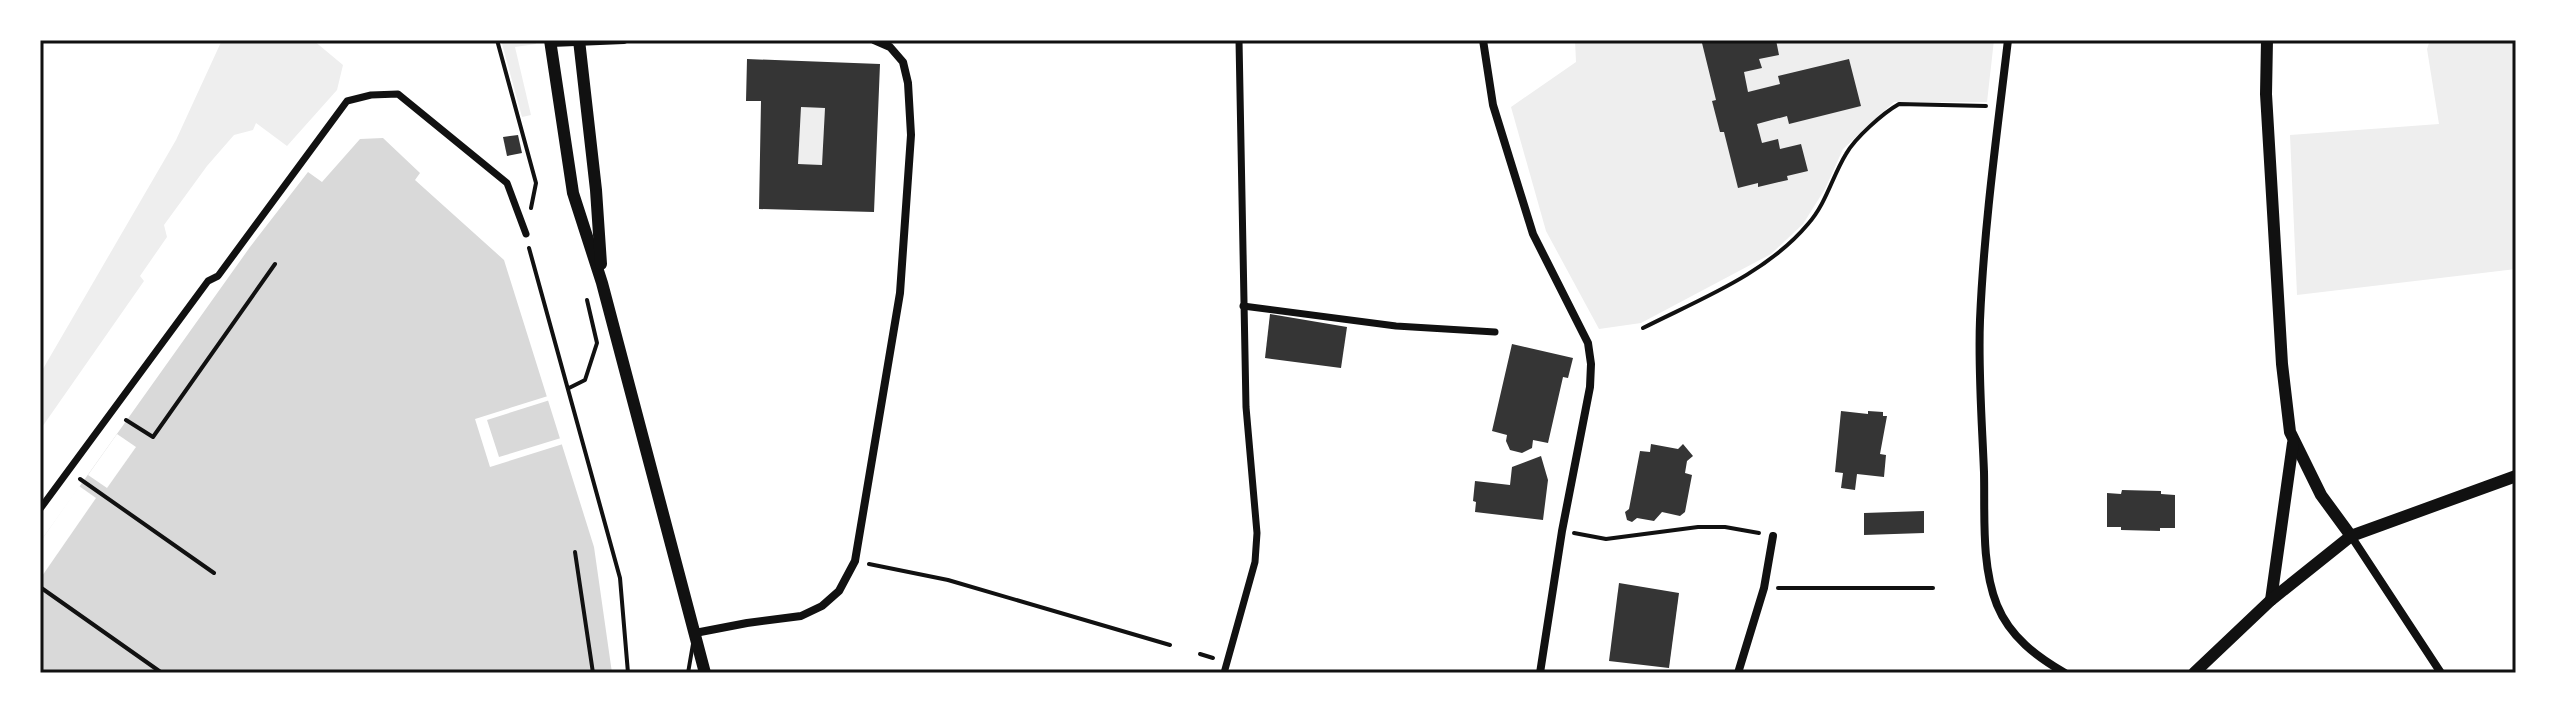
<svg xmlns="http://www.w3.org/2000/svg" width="2556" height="713" viewBox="0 0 2556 713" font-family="Poppins,sans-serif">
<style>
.green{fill:#eee}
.water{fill:#d9d9d9}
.pier{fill:#fff}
.building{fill:#353535;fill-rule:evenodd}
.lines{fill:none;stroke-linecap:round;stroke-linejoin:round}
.path{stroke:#111;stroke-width:4}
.service{stroke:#111;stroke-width:4}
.pedestrian{stroke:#111;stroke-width:7}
.minor{stroke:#111;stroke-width:8}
.secondary{stroke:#111;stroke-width:12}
.neatline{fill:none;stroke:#111;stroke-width:3}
</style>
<rect width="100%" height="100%" fill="#fff"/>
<g class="green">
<polygon points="222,40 313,40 343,65 337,90 287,146 256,123 253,130 234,135 207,166 164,225 167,237 140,276 144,281 40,430 40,374 176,140"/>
<polygon points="501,40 535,40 536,44 515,47 531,115 522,117"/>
<polygon points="1575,40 1994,40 1987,102 1894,102 1843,149 1825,189 1803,224 1771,254 1641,323 1599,329 1546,231 1511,107 1576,62"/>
<polygon points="2430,40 2516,40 2516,269 2297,295 2290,135 2439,124 2427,49"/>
<polygon points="801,107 825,108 822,165 798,164"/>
</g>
<polygon class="water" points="383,138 420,173 415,180 504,260 594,547 612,673 40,673 40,542 250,247 308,172 322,182 360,139"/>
<g class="pier">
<polygon points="548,396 550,400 487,420 499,457 561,438 563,444 490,467 475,419"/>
<polygon points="117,434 136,447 107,488 88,475"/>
<polygon points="79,486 96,498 40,579 40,542"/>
</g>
<g class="building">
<polygon points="1714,40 1776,40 1779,55 1759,59 1762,68 1744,72 1748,92 1780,84 1778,76 1849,59 1861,106 1789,124 1787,116 1757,124 1762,143 1778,139 1780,149 1801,144 1808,171 1787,176 1788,180 1758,187 1758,183 1738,188 1724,132 1720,132 1712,101 1716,100 1702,43"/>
<path d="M747 59 880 64 874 212 759 209 761 101H746ZM801 107 825 108 822 165 798 164Z"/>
<polygon points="518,135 522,153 507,156 503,137"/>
<polygon points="1270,314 1347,327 1341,368 1265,358"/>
<polygon points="1512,344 1573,358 1568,378 1563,377 1548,443 1533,440 1532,448 1522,453 1510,450 1506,441 1507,435 1492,431"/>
<polygon points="1841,411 1868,414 1868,411 1883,412 1883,416 1887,416 1880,454 1886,455 1884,477 1857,474 1855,490 1841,488 1843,473 1835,472"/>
<polygon points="1651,444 1678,449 1683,444 1693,456 1687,461 1685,473 1692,475 1685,512 1680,516 1662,512 1654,521 1637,518 1632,522 1627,520 1625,512 1629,509 1640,451 1650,452"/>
<polygon points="1541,456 1548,480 1543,520 1475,512 1476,502 1473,501 1475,481 1510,485 1512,467"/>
<polygon points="2122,490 2161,491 2161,494 2175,495 2175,528 2160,528 2160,531 2121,530 2121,527 2107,527 2107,493 2121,494"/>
<polygon points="1924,511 1924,533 1864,535 1864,513"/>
<polygon points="1619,583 1679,593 1669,668 1609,661"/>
</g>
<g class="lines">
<g class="path">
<polyline points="497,40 536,183 531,208"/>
<polyline points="529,248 620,578 628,673"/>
<path d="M1643 328C1700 299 1766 274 1808 224 1826 204 1832 177 1846 154 1855 138 1883 113 1899 104L1986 106"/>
<polyline points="569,388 585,380 597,343 587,300"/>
<polyline points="126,420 153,437 275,264"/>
<polyline points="80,479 214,573"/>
<polyline points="1574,533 1606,539 1698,527 1725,527 1759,533"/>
<polyline points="575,552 593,673"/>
<polyline points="869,564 948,580 1170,645"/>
<polyline points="40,587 162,673"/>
<polyline points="1778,588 1933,588"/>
<polyline points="1200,654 1213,658"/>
</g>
<polyline class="service" points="688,673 693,644"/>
<g class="pedestrian">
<polyline points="1243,306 1396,326 1495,332"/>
<polyline points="40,509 208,281 218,276 347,101 371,95 398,94 507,183 526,234"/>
<polyline points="1224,673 1255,562 1257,533 1246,407 1239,40"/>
</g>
<g class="minor">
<polyline points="1483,40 1493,105 1533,234 1588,343 1591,364 1590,387 1562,531 1540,673"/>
<path d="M2008 40C1997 133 1984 226 1980 320 1978 370 1982 422 1984 472 1985 515 1981 565 1997 605 2010 637 2037 657 2065 673"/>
<polyline points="551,43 624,40"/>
<polyline points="2351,536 2441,673"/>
<polyline points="695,633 747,623 801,616 822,606 839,591 855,561 900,293 911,135 908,83 903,62 890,47 874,40"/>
<polyline points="1738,673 1764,588 1773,536"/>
</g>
<g class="secondary">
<polyline points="550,40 573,193 602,283 705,673"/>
<polyline points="579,40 596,190 601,264"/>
<polyline points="2267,40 2266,94 2282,364 2290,432 2321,495 2351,536"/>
<polyline points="2271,600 2293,443"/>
<polyline points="2194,673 2271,600 2351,536 2516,476"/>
</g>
</g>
<rect width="2556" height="713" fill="none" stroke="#ffffff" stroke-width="84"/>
<rect x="42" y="42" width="2472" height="629" class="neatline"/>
</svg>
